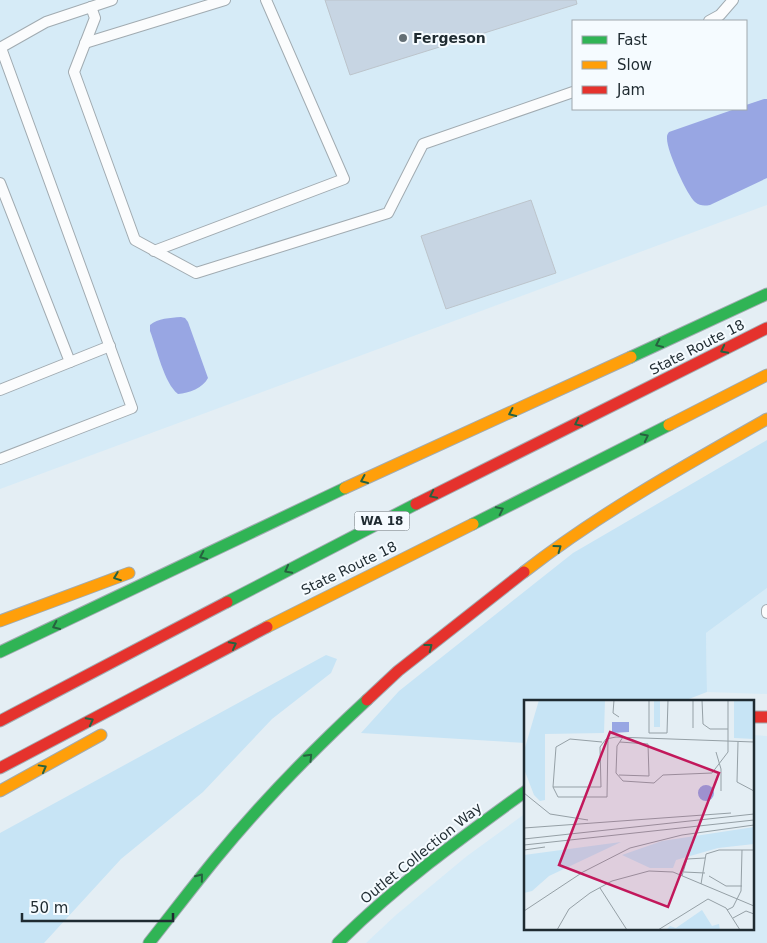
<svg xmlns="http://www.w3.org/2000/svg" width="767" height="943" viewBox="0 0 767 943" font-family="'DejaVu Sans',sans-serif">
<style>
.built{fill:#d6ebf7;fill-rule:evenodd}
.green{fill:#c7e4f5}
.water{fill:#98a6e3}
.building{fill:#c7d5e3;stroke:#bcc4cb}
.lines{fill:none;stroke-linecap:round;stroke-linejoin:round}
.lane-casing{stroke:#a1abb1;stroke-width:12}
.fast-casing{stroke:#a1abb1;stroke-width:13}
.slow-casing{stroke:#a1abb1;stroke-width:13}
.jam-casing{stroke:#a1abb1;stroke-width:13}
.lane{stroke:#fbfcfd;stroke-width:10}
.fast{stroke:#30b455;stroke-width:11}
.slow{stroke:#ff9f0a;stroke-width:11}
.jam{stroke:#e5322d;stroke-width:11}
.oneway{stroke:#26623f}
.poi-dot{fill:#646f75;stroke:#f5fbff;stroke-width:2}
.labels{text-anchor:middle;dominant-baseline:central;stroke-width:4;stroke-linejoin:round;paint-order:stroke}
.shield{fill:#f5fbff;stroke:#5f696f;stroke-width:1}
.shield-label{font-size:12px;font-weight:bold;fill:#1f2b31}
.poi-label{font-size:14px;font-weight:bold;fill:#1f2b31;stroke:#f5fbff;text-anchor:start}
.street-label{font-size:14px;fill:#1f2b31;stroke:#f5fbff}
.inset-road{fill:none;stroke:#95a0a6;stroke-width:1}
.view{fill:#c2185b;fill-opacity:0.15;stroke:#c2185b;stroke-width:2.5}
.inset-edge{fill:none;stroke:#1f2b31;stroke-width:2.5}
</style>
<rect width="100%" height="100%" fill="#e4eef4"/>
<g class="built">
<path d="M0 0H767V205L0 489ZM573 21H746V109H573Z"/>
<polygon points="767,588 767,694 707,692 706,633"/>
<polygon points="753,735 767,736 767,943 366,943 396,915 467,856 526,813 526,929 753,929"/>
</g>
<g class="green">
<polygon points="767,440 767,588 706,633 707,692 681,702 526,702 526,743 361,733 399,691 573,553"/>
<polygon points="326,655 337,659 331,673 272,719 203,792 121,859 44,943 0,943 0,833"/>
</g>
<g class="water">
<path d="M764 99H767V178L710 205C704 206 700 206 695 202 687 195 667 151 667 139 667 135 667 135 669 132L735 109H746V105Z"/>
<path d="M181 317 185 318 188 322 208 378C203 388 189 393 178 394 164 383 157 349 150 331V325C158 318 170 318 181 317Z"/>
</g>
<g class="building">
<polygon points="325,0 576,0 577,4 350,75"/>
<polygon points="531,200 556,273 446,309 421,236"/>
</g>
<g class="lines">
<g class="lane-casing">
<g id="lane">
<polyline points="91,7 95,18 74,72 135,240 196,273 388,213 423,144 573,92"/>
<polyline points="709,21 720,15 733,0"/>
<polyline points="85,43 225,0"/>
<polyline points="0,48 46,22 112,0"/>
<polyline points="0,183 70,362 0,390"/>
<polyline points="154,251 344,179 266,0"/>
<polyline points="70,362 110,346"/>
<polyline points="0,459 132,408 1,48"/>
<polyline points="767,610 767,613"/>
</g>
</g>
<g class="fast-casing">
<g id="fast">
<polyline points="631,357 767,294"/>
<polyline points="473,524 669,425"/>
<polyline points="227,602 416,504"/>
<polyline points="0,652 345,488"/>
<path d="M149 943C172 914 194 885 217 857 263 801 314 749 367 700"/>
<path d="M338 943C395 886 461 838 526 791"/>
</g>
</g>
<g class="slow-casing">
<g id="slow">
<polyline points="669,425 767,375"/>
<polyline points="345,488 631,357"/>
<path d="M524 572C600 513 684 466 767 419"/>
<polyline points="0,621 129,573"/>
<polyline points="267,627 473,524"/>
<polyline points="0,791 101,735"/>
</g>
</g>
<g class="jam-casing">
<g id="jam">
<polyline points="416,504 767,328"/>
<polyline points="367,700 398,671 524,572"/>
<polyline points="753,717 767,717"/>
<polyline points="0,721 227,602"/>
<polyline points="0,768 267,627"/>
</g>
</g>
<use href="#lane" class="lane"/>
<use href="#fast" class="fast"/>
<use href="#slow" class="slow"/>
<use href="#jam" class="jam"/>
</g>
<defs><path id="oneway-chevron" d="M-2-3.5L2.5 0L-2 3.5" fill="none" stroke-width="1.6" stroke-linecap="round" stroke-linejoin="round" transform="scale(1.25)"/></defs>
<g class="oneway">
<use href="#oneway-chevron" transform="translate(659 344) rotate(155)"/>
<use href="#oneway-chevron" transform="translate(724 350) rotate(153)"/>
<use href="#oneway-chevron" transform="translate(512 413) rotate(155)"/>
<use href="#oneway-chevron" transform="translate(578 423) rotate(154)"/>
<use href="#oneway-chevron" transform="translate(645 437) rotate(-27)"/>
<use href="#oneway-chevron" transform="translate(364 480) rotate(156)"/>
<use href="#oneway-chevron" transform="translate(433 495) rotate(154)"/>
<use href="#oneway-chevron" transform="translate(500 510) rotate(-26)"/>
<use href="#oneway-chevron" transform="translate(558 548) rotate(-36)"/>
<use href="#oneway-chevron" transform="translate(203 556) rotate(155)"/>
<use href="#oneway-chevron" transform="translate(288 570) rotate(152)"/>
<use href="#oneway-chevron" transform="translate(117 577) rotate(159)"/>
<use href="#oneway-chevron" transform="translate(56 626) rotate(155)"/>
<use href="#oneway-chevron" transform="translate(233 645) rotate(-28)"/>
<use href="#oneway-chevron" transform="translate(429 647) rotate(-38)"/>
<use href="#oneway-chevron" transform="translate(90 721) rotate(-28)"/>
<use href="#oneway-chevron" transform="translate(309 757) rotate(-46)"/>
<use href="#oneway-chevron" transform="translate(43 768) rotate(-29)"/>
<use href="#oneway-chevron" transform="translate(200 877) rotate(-51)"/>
</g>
<circle class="poi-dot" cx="403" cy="38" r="5"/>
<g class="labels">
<rect class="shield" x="354.5" y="511.5" width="55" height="19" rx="4"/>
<g class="shield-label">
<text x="382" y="521">WA 18</text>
</g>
<g class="poi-label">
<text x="413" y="38">Fergeson</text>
</g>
<g class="street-label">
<text transform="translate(697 347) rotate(-27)">State Route 18</text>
<text transform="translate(349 568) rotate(-26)">State Route 18</text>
<text transform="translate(421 853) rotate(-39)">Outlet Collection Way</text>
</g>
</g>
<g transform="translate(524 700)">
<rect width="230" height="230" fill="#e4eef4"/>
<path d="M15 0H81L80 33 21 34V100L16 101 10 95 0 69V51ZM130 0H136V27H130ZM210 0H230V39L210 38ZM230 127V144L194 148 152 160 149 168H126L98 155 138 141ZM97 142 25 176 8 191 0 193V155ZM178 210 188 226 195 224 196 230H142L146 226 152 228Z" fill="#c7e4f5"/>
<path d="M88 22H105V32L88 33ZM174 93a8 8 0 1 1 16 0a8 8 0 1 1-16 0Z" fill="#98a6e3"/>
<path class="inset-road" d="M90 0 89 13 95 17M125 0V33H143L144 0M178 0 179 24 186 29H204M169 28V0M99 37 93 46 92 73 99 81 130 83 139 75 188 73 204 52V0M84 38 83 97H34L29 87H77L76 47 82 39 92 37 230 42M214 42 213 82 230 91M192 52 197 69V91M95 75 125 76 124 44 96 42M29 87 32 47 46 39 78 42M0 93 26 114 64 120M0 128 207 113M0 139 230 114M0 145 230 120M0 150 21 147M160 172 181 173M158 176 163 159 181 158M185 176 202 186H218M177 184 182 154 195 150H230M76 188 103 230M203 210 209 207 217 191 218 150M0 211 59 172 106 148 158 135 230 125M209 218 222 211 230 214M33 230 45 209 66 193 88 181 125 171 149 172 230 206M134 230 184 199 202 208 216 230"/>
<path class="view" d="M86 32 195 73 144 207 35 165Z"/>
<rect width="230" height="230" class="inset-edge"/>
</g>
<rect x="572" y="20" width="175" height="90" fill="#f5fbff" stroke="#9fa8ad"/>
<rect x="582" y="36" width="25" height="8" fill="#30b455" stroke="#9fa8ad"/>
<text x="617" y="45" font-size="15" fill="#1f2b31">Fast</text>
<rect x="582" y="61" width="25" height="8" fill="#ff9f0a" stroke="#9fa8ad"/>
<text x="617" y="70" font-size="15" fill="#1f2b31">Slow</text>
<rect x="582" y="86" width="25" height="8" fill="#e5322d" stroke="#9fa8ad"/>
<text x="617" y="95" font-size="15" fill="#1f2b31">Jam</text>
<path d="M22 913v8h151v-8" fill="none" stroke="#1f2b31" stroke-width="2.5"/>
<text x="30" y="913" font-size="15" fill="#1f2b31" stroke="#f5fbff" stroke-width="4" paint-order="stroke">50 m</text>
</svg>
